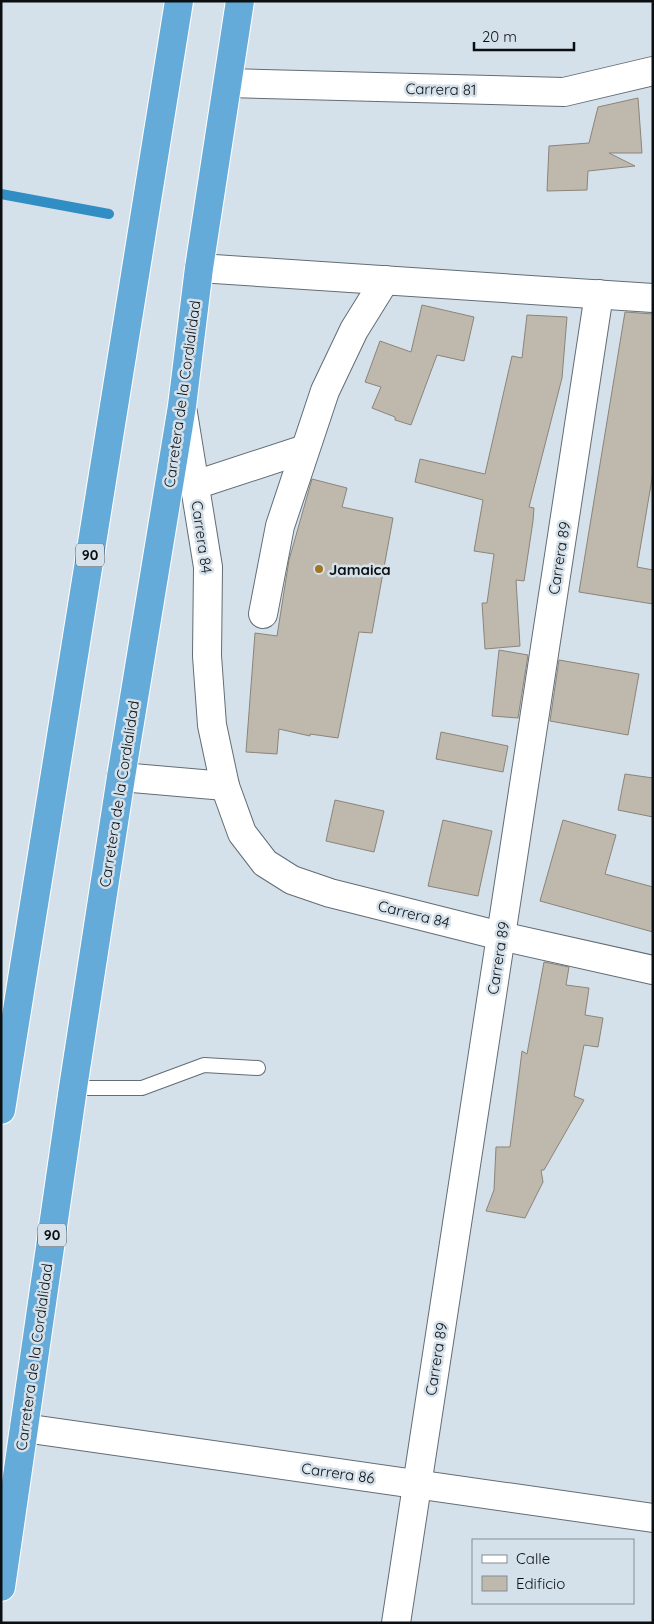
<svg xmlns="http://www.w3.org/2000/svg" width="654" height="1624" viewBox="0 0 654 1624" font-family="Quicksand,sans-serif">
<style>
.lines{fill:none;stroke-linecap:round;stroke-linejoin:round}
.stream{stroke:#318ec4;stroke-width:10}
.building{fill:#bfb8ad;stroke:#8b847a}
.lane-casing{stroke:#626d75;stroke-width:16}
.street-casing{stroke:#626d75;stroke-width:30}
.highway-casing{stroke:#fff;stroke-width:30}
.lane{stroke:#fff;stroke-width:14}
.street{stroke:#fff;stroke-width:28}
.highway{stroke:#65abd9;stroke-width:28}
.poi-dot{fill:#a07725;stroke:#d5e1ea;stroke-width:2}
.labels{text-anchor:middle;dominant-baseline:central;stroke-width:5;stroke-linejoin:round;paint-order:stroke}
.shield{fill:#d5e1ea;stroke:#484e53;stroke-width:1}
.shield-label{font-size:14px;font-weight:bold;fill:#0b0f12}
.street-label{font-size:15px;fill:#0b0f12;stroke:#d5e1ea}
.poi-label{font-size:15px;font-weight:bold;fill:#0b0f12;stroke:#d5e1ea;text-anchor:start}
</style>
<rect width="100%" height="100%" fill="#d5e1ea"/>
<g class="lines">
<polyline class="stream" points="1,194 109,214"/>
</g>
<g class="building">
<polygon points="638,98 642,153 609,153 635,166 588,171 587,190 547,191 549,146 589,143 598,107"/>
<polygon points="422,305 474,317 464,361 437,355 411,425 395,420 395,417 372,408 381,387 365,382 380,341 411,352"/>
<polygon points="625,312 653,314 653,473 637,567 653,570 653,604 579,592"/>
<polygon points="527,315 567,317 562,378 529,507 534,508 533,521 524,581 516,580 520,646 485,649 482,603 487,603 494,554 474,551 483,500 415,482 420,459 485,474 512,356 522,358"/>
<polygon points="312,479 347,488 342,507 393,518 372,633 359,632 338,738 310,734 310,736 279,729 277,754 246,752 255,633 277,636 289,560"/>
<polygon points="499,650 528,655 518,718 492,716"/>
<polygon points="559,660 639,674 628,735 550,721"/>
<polygon points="441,732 508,746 503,772 436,759"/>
<polygon points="625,774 653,778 653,817 618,810"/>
<polygon points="335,800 384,811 374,852 326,841"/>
<polygon points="443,820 492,831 478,896 428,886"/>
<polygon points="563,820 616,835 605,874 653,887 653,932 540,901"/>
<polygon points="544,962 569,967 566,985 589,988 585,1015 603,1018 598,1047 584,1045 574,1096 584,1100 544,1170 541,1170 543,1182 525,1218 486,1211 494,1190 496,1147 510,1147 522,1051 527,1054"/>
</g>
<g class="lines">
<g class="lane-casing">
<polyline id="lane" points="73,1088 142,1088 204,1065 258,1068"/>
</g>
<g class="street-casing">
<g id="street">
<polyline points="228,83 564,92 653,71"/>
<polyline points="199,268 653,298"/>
<polyline points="183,413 208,567 207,656 212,725 225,786 242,833 265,863 292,880 330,893 501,936 653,970"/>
<polyline points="195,485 305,449"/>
<polyline points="263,614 280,526 325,391 354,330 385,280"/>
<polyline points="121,777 225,786"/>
<polyline points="24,1428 653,1518"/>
<polyline points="396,1623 599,294"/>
</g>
</g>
<g class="highway-casing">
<g id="highway">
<polyline points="1,1110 179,1"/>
<polyline points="1,1587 73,1088 121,777 182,406 199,268 240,1"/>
</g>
</g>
<use href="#lane" class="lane"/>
<use href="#street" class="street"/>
<use href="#highway" class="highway"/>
</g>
<circle class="poi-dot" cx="319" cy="569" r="5"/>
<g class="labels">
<g class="shield">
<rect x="76" y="543.5" width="28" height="23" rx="4"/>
<rect x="38" y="1223.5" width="28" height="23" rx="4"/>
</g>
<g class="shield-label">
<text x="90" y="555">90</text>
<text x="52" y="1235">90</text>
</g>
<g class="street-label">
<text transform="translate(441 89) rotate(1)">Carrera 81</text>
<text transform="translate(182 394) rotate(-82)">Carretera de la Cordialidad</text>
<text transform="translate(202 537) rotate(82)">Carrera 84</text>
<text transform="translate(559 558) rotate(-81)">Carrera 89</text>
<text transform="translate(119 794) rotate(-81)">Carretera de la Cordialidad</text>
<text transform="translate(414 914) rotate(14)">Carrera 84</text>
<text transform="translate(498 958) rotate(-81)">Carrera 89</text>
<text transform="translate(34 1357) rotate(-82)">Carretera de la Cordialidad</text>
<text transform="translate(436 1359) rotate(-81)">Carrera 89</text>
<text transform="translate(338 1473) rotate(8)">Carrera 86</text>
</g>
<g class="poi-label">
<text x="329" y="569">Jamaica</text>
</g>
</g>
<rect width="654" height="1624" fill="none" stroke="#0b0f12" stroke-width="5"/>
<rect x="472" y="1539" width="162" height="65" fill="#d5e1ea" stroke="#848d94"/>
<rect x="482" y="1555" width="25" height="8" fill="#ffffff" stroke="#848d94"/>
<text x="516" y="1564" font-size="15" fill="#0b0f12">Calle</text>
<rect x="482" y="1576" width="25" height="15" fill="#bfb8ad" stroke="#848d94"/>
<text x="516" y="1589" font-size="15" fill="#0b0f12">Edificio</text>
<path d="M474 42v8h100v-8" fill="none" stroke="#0b0f12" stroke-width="2.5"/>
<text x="482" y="42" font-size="15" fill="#0b0f12" stroke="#d5e1ea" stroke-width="4" paint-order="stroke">20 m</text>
</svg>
